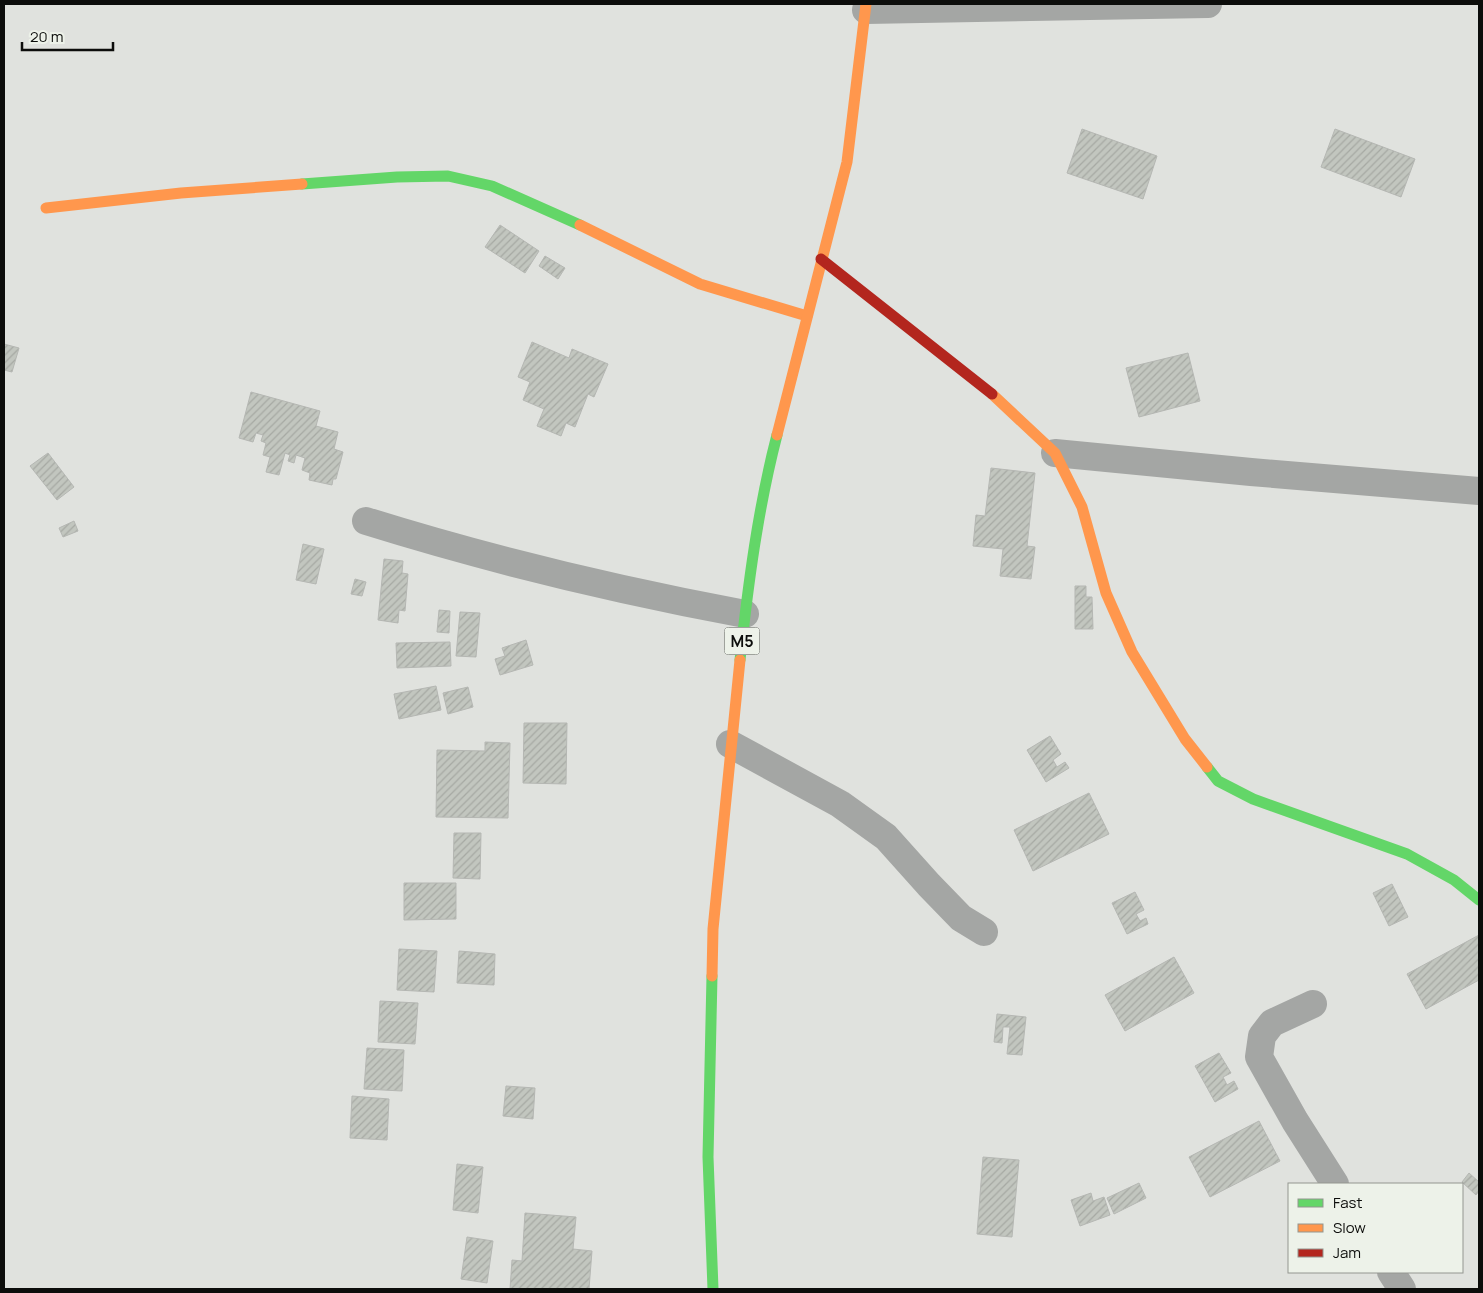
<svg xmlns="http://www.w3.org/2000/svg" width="1483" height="1293" viewBox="0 0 1483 1293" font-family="Manrope,sans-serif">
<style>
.building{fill:url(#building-hatch);stroke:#b5b7b3}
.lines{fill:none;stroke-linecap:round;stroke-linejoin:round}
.street{stroke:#a4a6a4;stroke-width:28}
.fast{stroke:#63d668;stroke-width:11}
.slow{stroke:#ff974d;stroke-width:11}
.jam{stroke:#b3261e;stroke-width:11}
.labels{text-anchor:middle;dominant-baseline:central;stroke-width:5;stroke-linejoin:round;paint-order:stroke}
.shield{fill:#edf2e9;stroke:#50524e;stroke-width:1}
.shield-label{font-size:16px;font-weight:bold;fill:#0c0d0b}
</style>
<defs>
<pattern id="building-hatch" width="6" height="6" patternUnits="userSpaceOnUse" patternTransform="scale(1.25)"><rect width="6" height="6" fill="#c2c6bf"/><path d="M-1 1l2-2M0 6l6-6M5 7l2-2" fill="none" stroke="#a6a9a3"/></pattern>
</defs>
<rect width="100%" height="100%" fill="#e0e2de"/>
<g class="building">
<polygon points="1082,129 1157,156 1143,199 1067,173"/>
<polygon points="1335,129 1415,159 1401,197 1321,167"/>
<polygon points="500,225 539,251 525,273 485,247"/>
<polygon points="545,256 565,268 558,279 539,266"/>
<polygon points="532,342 569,358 572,349 608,364 594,397 588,394 575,427 566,423 561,436 537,426 544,409 523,400 530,382 518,377"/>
<polygon points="4,344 19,348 12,372 4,370"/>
<polygon points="1188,353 1200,401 1139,417 1126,368"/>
<polygon points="251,392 320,411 316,426 338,432 334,449 343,452 336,479 333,479 332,485 309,480 310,473 302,470 305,458 296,455 294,463 288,461 290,455 285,453 279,475 266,472 270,457 263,455 266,443 261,441 263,435 256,433 253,442 239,438"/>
<polygon points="48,453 74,487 57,500 30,466"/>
<polygon points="991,468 1035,473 1027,546 1035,547 1031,579 1000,576 1003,549 973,546 976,515 985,516"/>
<polygon points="74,521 78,531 63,537 59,528"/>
<polygon points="303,544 324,549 316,584 296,580"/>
<polygon points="384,559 403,561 402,573 408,574 405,611 399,610 398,623 378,620"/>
<polygon points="355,579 366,582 362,596 351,594"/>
<polygon points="1075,586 1086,586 1086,597 1092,597 1093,629 1075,629"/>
<polygon points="439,610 450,611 449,633 437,632"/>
<polygon points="460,612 480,613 476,657 456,656"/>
<polygon points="526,640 533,665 500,675 495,659 505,656 502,648"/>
<polygon points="450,642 451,666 397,668 396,643"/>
<polygon points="436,686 441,710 399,719 394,694"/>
<polygon points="468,687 473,707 448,714 443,693"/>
<polygon points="524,723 567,723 566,784 523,783"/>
<polygon points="1050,736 1061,754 1053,760 1057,767 1065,762 1069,768 1046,782 1027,750"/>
<polygon points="485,742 510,743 508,818 436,817 437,750 485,751"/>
<polygon points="1089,793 1109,834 1033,871 1014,830"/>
<polygon points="454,833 481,833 480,879 453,878"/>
<polygon points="404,883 456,883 456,919 404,920"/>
<polygon points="1392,884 1408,917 1389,926 1373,893"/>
<polygon points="1135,892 1144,910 1136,914 1140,921 1146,918 1148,924 1127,934 1112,903"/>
<polygon points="1479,935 1479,980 1426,1009 1407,974"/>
<polygon points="399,949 437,951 434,992 397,990"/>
<polygon points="459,951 495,954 494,985 457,983"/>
<polygon points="1174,957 1194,993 1125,1031 1105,995"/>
<polygon points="380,1001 418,1003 415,1044 378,1042"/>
<polygon points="997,1014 1026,1017 1022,1055 1007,1054 1010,1027 1003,1027 1002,1043 994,1042"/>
<polygon points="367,1048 404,1050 402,1091 364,1089"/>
<polygon points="1219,1053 1231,1073 1223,1077 1227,1085 1234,1081 1238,1089 1215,1102 1195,1066"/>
<polygon points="506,1086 535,1088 533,1119 503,1116"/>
<polygon points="352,1096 389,1099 387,1140 350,1138"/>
<polygon points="1259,1121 1280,1161 1210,1197 1189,1157"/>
<polygon points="983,1157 1019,1160 1012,1237 977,1234"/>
<polygon points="457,1164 483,1167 478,1213 453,1210"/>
<polygon points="1469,1173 1479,1182 1479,1191 1476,1195 1462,1182"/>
<polygon points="1139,1183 1146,1198 1114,1214 1107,1198"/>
<polygon points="1091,1193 1093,1201 1104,1197 1110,1215 1080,1226 1071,1200"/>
<polygon points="525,1213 576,1217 573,1249 592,1251 589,1289 510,1289 512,1260 522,1261"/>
<polygon points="467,1237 493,1241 487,1283 461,1279"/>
</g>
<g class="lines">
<g class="street">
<polyline points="866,10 1208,4"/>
<polyline points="1055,453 1251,472 1479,491"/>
<path d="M366 521C491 560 617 590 745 614"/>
<polyline points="730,744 840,804 886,837 929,885 961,918 984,932"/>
<polyline points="1313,1004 1272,1023 1262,1036 1259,1057 1295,1121 1335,1184"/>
<polyline points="1391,1272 1402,1289"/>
</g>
<g class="fast">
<polyline points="302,184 397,177 448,176 492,186 580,225"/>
<path d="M740 660C748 585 758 508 777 435"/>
<polyline points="1207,767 1218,781 1253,799 1407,854 1454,880 1479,900"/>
<polyline points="712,976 708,1157 713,1289"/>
</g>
<g class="slow">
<polyline points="46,208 181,193 302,184"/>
<polyline points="580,225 700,284 807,316"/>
<polyline points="992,394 1055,453 1082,507 1106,593 1132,652 1185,739 1207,767"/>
<polyline points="777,435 847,162 866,4"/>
<polyline points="712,976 713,929 740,660"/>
</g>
<polyline class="jam" points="821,259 992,394"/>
</g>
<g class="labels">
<rect class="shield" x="724.5" y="627.5" width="35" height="27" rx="4"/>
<g class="shield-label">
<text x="742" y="641">M5</text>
</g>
</g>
<rect width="1483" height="1293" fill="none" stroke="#0c0d0b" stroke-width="10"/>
<rect x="1288" y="1183" width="175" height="90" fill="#edf2e9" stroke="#939690"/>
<rect x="1298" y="1199" width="25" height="8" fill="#63d668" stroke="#939690"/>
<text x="1333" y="1208" font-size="15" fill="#0c0d0b">Fast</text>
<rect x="1298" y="1224" width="25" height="8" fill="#ff974d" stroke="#939690"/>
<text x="1333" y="1233" font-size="15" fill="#0c0d0b">Slow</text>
<rect x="1298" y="1249" width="25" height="8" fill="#b3261e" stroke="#939690"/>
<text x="1333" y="1258" font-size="15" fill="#0c0d0b">Jam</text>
<path d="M22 42v8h91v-8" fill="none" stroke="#0c0d0b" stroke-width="2.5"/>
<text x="30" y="42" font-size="15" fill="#0c0d0b" stroke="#edf2e9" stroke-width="4" paint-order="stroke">20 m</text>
</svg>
